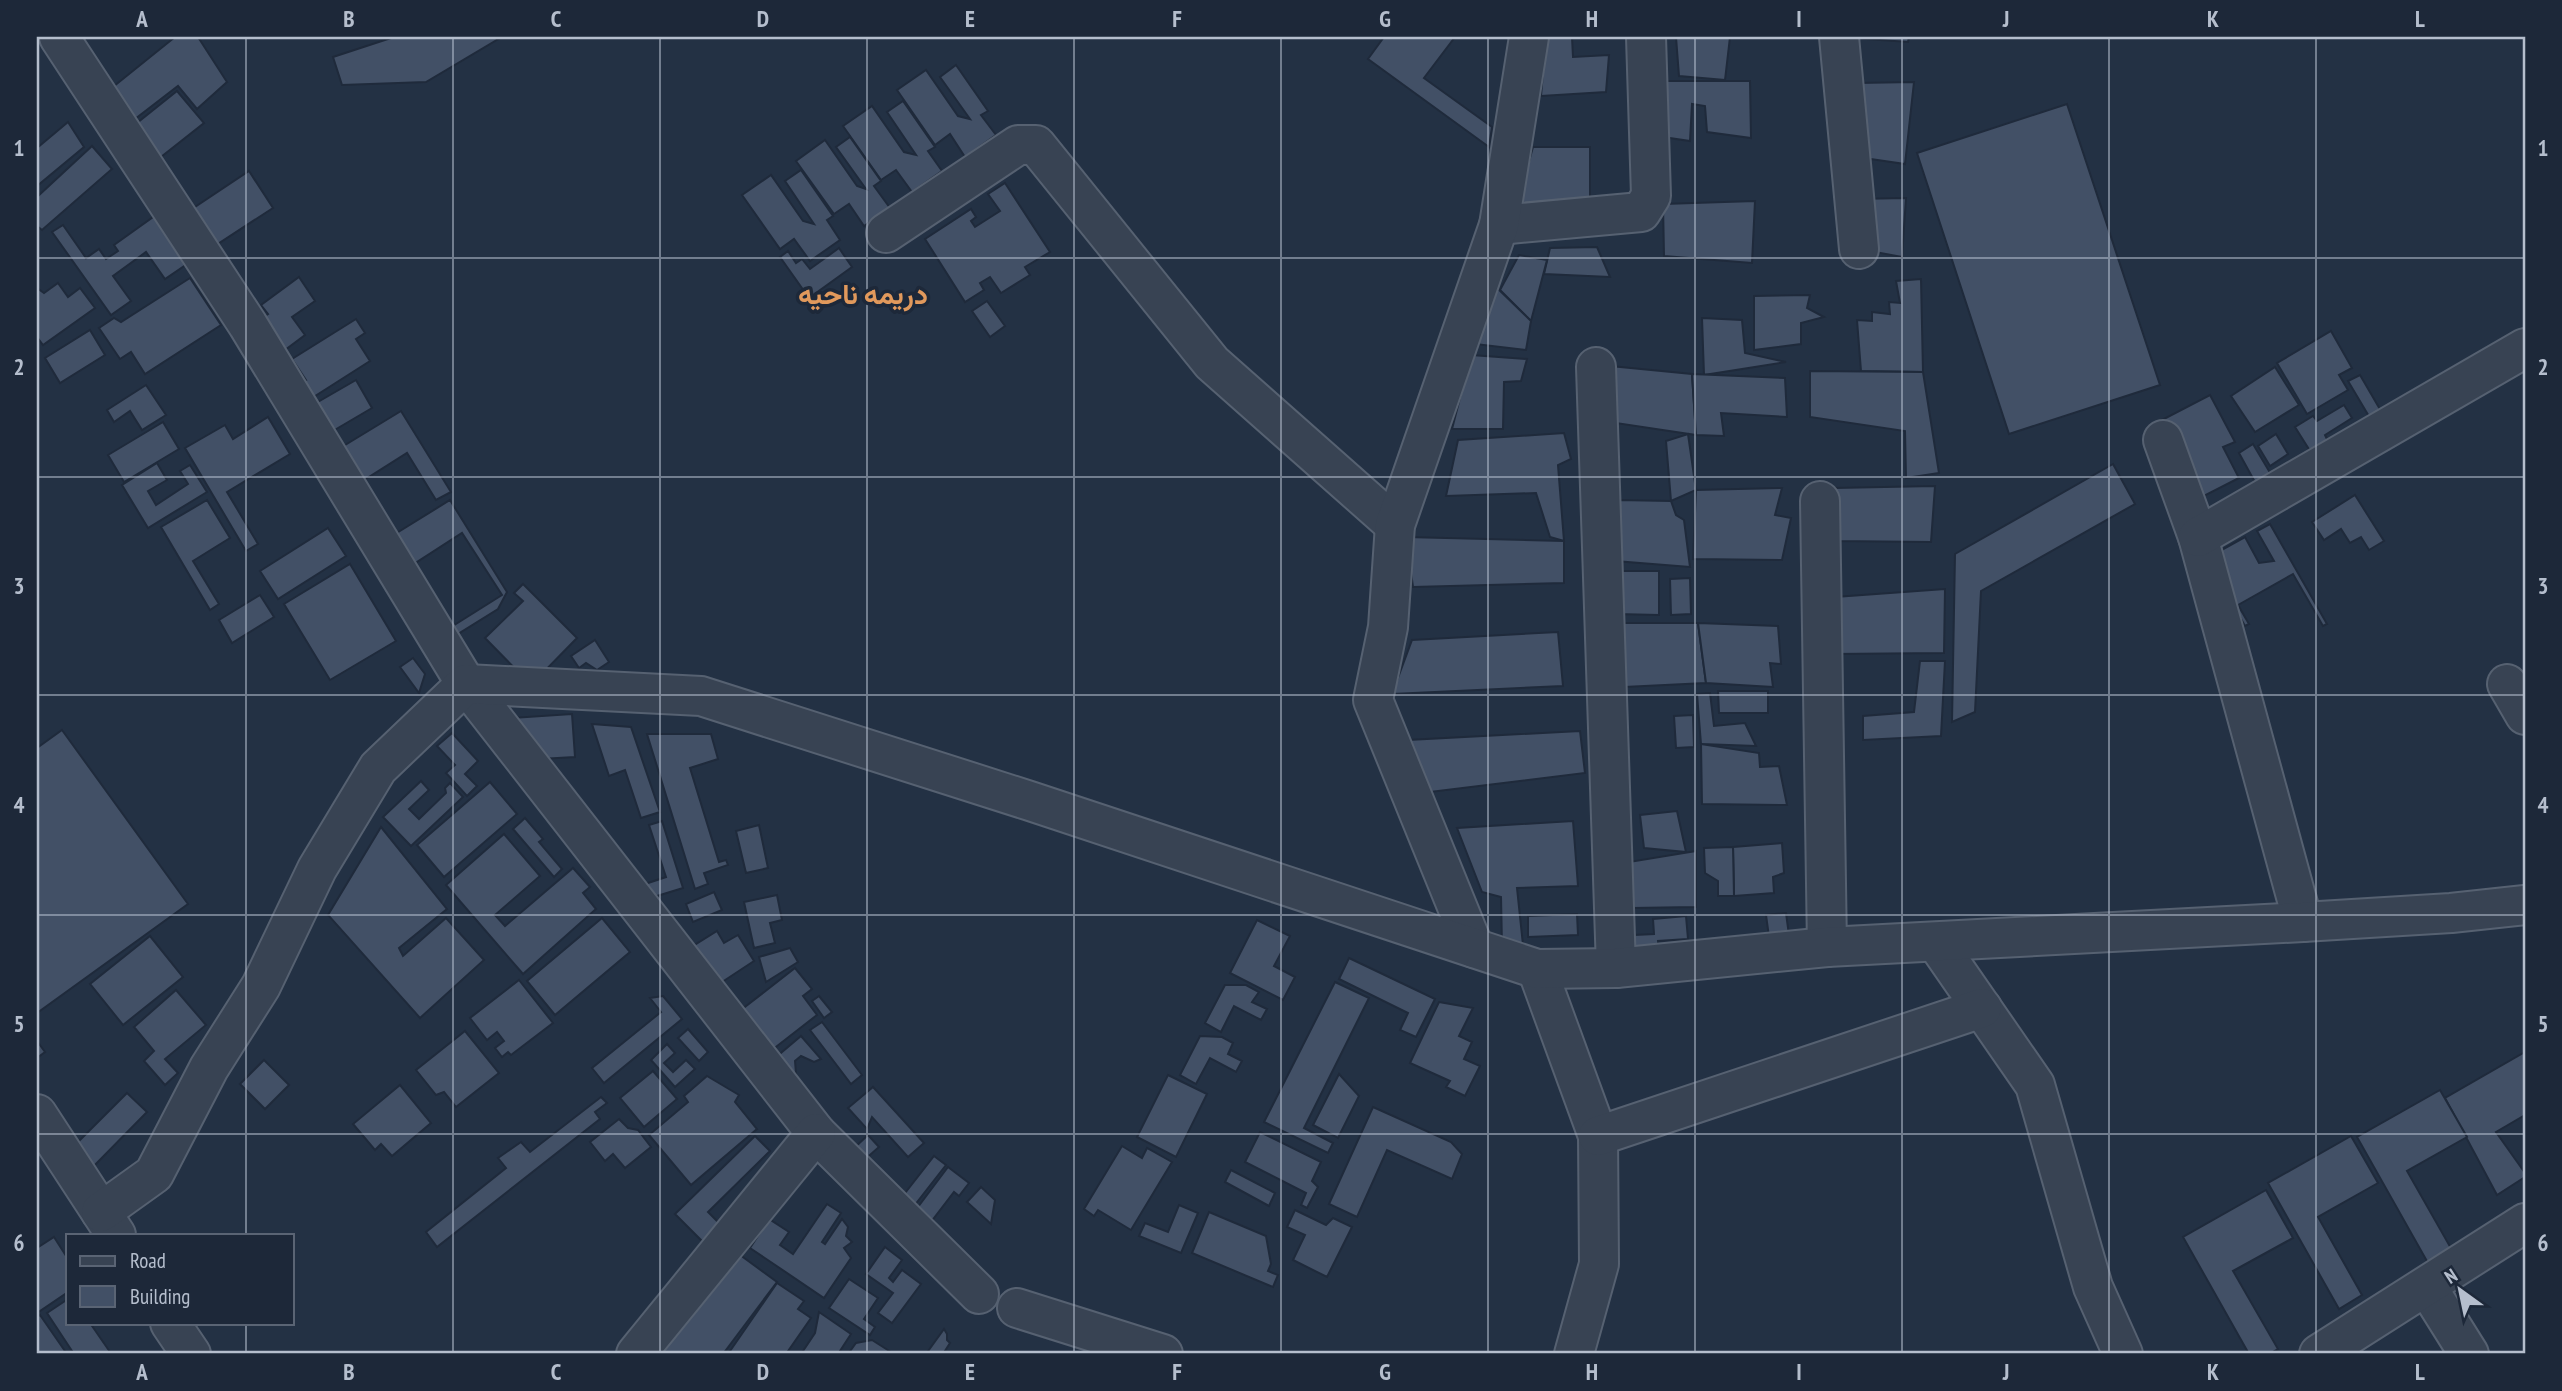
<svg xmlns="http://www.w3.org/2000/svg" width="2562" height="1391" viewBox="0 0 2562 1391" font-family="'PT Sans Narrow',Vazirmatn,sans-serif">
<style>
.building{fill:#425066;stroke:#1f2a3b;stroke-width:2}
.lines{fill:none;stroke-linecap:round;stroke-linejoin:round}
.minor-casing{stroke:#566171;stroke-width:42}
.minor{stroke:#384353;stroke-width:38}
.grid{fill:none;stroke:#b5becd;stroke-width:2;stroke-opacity:0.55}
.labels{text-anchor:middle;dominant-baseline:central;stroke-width:7;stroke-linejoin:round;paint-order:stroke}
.district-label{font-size:28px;font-weight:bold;fill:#e1995c;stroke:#1d2839}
.neatline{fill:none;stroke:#b5becd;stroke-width:2.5}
.grid-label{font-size:23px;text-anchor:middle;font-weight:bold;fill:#b5becd}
</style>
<rect width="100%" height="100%" fill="#233144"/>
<g class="building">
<polygon points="175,37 198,37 227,82 197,109 178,86 122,129 93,103"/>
<polygon points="394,37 499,37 500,38 426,82 342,85 333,57"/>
<polygon points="1384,37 1455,37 1424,78 1492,127 1489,147 1368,59"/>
<polygon points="1546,37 1572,37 1573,57 1609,55 1606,92 1541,96"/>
<polygon points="1676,37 1730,37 1725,80 1679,76"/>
<polygon points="1839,37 1909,37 1908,42"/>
<polygon points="956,65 988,111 981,115 996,135 965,157 950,134 935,145 897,90 926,70 958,116 970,119 940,77"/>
<polygon points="1656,81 1750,81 1751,138 1707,132 1705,106 1692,104 1690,141 1663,137"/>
<polygon points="1914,82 1905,164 1850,156 1857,83"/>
<polygon points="177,91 204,123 147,168 127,131"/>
<polygon points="903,101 935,147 928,151 942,171 912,192 896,170 881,180 843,126 872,106 904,152 916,155 887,112"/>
<polygon points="2067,104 2160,385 2009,434 1917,153"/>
<polygon points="68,122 84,147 37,186 37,148"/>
<polygon points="850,137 881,181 874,186 890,208 864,226 849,204 834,214 796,161 825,140 857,186 866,189 836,147"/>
<polygon points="92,146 112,169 42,230 37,226 37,197"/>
<polygon points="1533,147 1590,147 1590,206 1516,208"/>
<polygon points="801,170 833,216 827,220 840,240 810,261 794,239 780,249 742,195 771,175 803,221 814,224 785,181"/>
<polygon points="249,171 273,208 210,249 186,213"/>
<polygon points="1005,183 1050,252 1025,267 1030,275 1001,293 990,277 980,283 984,290 965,302 925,239 971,209 976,217 971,221 975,227 1000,211 988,194"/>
<polygon points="1906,198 1902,257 1859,249 1855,199"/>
<polygon points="1755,201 1752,263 1664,256 1663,204"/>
<polygon points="156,215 190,262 165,279 146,252 113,276 131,301 111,315 52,232 63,225 86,258 99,249 106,259 118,251 114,245"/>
<polygon points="1597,247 1610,277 1544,274 1550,248"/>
<polygon points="839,248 852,267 809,298 780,257 788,251 796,263 802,259 810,269"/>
<polygon points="1519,255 1547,260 1531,321 1500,290"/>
<polygon points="299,277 315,301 292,317 305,335 281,353 250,326 268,314 261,305"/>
<polygon points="190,278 221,325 145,374 131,352 120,359 99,328 114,318 121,322"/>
<polygon points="1921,279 1923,372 1861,371 1857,320 1872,321 1872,312 1890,314 1889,302 1900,303 1896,281"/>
<polygon points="58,283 68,297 80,288 95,308 43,345 37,337 37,288 44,293"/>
<polygon points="1492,283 1531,321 1526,350 1475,344"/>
<polygon points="1810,295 1807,308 1824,317 1801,323 1801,344 1754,350 1754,296"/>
<polygon points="987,301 1005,326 990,337 972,311"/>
<polygon points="1702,318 1742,320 1745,353 1786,362 1704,375"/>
<polygon points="356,319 365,333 356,339 370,361 301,405 300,383 306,380 292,359"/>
<polygon points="90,330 105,355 60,383 45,358"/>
<polygon points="2331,331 2352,368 2339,375 2348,390 2307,414 2277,363"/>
<polygon points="1471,355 1527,359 1521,381 1504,382 1503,429 1452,429"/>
<polygon points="1610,366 1692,374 1696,435 1609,422"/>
<polygon points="2275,367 2299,405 2255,432 2231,396"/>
<polygon points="1810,371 1923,372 1939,473 1906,478 1905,431 1810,417"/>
<polygon points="1692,374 1785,378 1787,417 1721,413 1724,436 1696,435"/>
<polygon points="2360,375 2381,411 2370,418 2348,381"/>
<polygon points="356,380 372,408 321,438 304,410"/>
<polygon points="146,385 166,415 142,430 130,411 114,422 107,410"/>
<polygon points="2210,395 2235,442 2223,447 2239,478 2198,499 2158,422"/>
<polygon points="2344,405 2352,418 2325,435 2329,443 2312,454 2295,427 2313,416 2317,421"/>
<polygon points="401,411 451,492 436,500 407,453 353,487 332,453"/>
<polygon points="268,417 290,454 227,492 258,544 246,551 185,448 225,425 233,439"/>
<polygon points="163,422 179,449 124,482 108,455"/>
<polygon points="1564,433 1571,459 1558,465 1564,541 1550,537 1536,493 1446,496 1458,440"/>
<polygon points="1688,434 1696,490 1671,501 1666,441"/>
<polygon points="2276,434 2288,454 2270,466 2258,446"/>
<polygon points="2253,444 2272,476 2256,484 2239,453"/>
<polygon points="157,463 167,480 148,491 156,505 188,484 180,471 190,465 207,492 148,528 122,485"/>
<polygon points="2113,464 2135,504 1981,591 1975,712 1952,722 1955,554"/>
<polygon points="1935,486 1931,542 1833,541 1834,488"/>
<polygon points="1782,488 1775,515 1791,518 1782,560 1693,559 1696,490"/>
<polygon points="2355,495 2384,541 2369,550 2361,537 2350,543 2341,529 2324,540 2312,522"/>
<polygon points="207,500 230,538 193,561 219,604 210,610 161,527"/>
<polygon points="450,500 507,592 498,609 453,637 448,629 502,595 462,533 406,569 387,539"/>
<polygon points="1618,500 1671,501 1676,515 1684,520 1690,567 1615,561"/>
<polygon points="2270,524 2327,624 2323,626 2293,574 2238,605 2249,624 2245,626 2207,558 2245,537 2259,563 2274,561 2257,531"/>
<polygon points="328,528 346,556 278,599 260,571"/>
<polygon points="1406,537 1564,541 1564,583 1413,587"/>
<polygon points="350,564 396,641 330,680 284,604"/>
<polygon points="1610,571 1659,571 1659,615 1616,614"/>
<polygon points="1690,578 1691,614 1671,615 1670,579"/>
<polygon points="523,584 577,638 531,685 485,638 523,601 514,593"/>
<polygon points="1945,589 1944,653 1832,654 1835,597"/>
<polygon points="260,595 274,617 232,643 219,620"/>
<polygon points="1620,623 1698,623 1706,683 1624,687"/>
<polygon points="1698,623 1778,626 1781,664 1770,663 1773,687 1706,683"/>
<polygon points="1558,632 1563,686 1392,694 1412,640"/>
<polygon points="595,640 609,662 597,670 586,663 579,668 571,656"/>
<polygon points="413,658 425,674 419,693 400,667"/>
<polygon points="1920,661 1945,661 1941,736 1863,740 1863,716 1914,712"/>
<polygon points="1718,691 1768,691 1768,713 1719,713"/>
<polygon points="1710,693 1714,726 1745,723 1756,746 1701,744 1697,694"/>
<polygon points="572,714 575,757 540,759 496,719"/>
<polygon points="1693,715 1694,747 1676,748 1674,716"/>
<polygon points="592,724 631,727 660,812 641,818 625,770 609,776"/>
<polygon points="62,730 188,904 37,1013 37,748"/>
<polygon points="1580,731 1585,773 1430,792 1408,740"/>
<polygon points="452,733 478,761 465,774 477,786 467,796 446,773 455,765 437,746"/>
<polygon points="647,734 711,734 718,759 690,768 719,862 726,860 728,865 704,873 708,884 695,889"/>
<polygon points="1701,744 1759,753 1760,767 1779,766 1787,805 1702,804"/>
<polygon points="421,781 429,790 409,809 419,819 446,793 445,788 450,783 463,797 411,846 383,817"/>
<polygon points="490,782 517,814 444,877 417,845"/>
<polygon points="1677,811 1686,852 1644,848 1640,815"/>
<polygon points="525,818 543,839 539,842 562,869 554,877 513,829"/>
<polygon points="662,821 683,888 644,900 639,886 666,877 649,825"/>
<polygon points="1573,821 1578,886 1517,888 1523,945 1502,946 1501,897 1482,892 1457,828"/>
<polygon points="759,825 768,868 746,873 736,831"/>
<polygon points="381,827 447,909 399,948 403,956 446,918 484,960 420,1018 328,915"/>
<polygon points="504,834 540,876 495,915 505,926 573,868 590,887 583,893 596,909 523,974 446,885"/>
<polygon points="1782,843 1784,873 1773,877 1774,893 1734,896 1733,847"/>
<polygon points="1733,847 1734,896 1718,896 1718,881 1705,873 1704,848"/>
<polygon points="1696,851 1696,907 1632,908 1629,862"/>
<polygon points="714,892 722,910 693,922 686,904"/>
<polygon points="777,895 782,920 770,923 775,943 754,948 744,902"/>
<polygon points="1786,913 1789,935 1769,937 1766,915"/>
<polygon points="1577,914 1578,935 1528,937 1528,916"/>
<polygon points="1686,916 1688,939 1658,941 1659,953 1635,955 1634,935 1654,934 1653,919"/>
<polygon points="602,918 630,952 555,1015 527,981"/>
<polygon points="1257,920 1290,936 1274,966 1295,977 1283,1000 1230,973"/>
<polygon points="717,931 724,943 738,935 754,961 713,988 685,951"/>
<polygon points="150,936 183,977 123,1025 90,984"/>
<polygon points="790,948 798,962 766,982 759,957"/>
<polygon points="1349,958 1435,999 1416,1037 1400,1030 1408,1013 1339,979"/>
<polygon points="795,968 812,989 803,996 817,1015 763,1057 741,1010"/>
<polygon points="519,980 553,1023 511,1055 508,1052 502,1057 495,1048 504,1041 497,1032 487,1040 470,1018"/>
<polygon points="1335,982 1369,998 1304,1128 1333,1143 1328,1153 1264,1122"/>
<polygon points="1225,985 1246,985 1259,992 1252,1002 1267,1009 1261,1020 1234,1006 1221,1032 1205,1023"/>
<polygon points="176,990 206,1025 165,1059 178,1073 165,1085 144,1061 154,1051 134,1027"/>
<polygon points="663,996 682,1019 604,1083 592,1068 661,1012 650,998"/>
<polygon points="819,996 832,1012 824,1018 812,1001"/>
<polygon points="1439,1002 1473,1008 1459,1036 1472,1042 1464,1059 1480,1066 1465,1096 1446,1087 1450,1081 1410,1063"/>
<polygon points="822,1022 862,1075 851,1084 810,1030"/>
<polygon points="688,1029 708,1052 699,1061 678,1038"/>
<polygon points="465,1031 499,1073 456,1107 444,1092 436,1095 416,1070"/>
<polygon points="801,1036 821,1059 814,1062 801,1056 795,1061 797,1086 775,1058"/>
<polygon points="1200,1036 1222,1037 1233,1043 1228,1054 1242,1061 1236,1072 1210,1058 1196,1084 1180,1075"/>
<polygon points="37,1041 45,1052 37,1058"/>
<polygon points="667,1044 675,1053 664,1063 673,1072 686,1060 695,1069 675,1087 651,1060"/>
<polygon points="2525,1052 2525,1115 2496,1132 2525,1173 2525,1177 2497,1195 2445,1098"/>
<polygon points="264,1060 289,1085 265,1109 240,1084"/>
<polygon points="653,1071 677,1099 644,1127 620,1098"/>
<polygon points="1339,1074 1359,1096 1338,1138 1313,1125"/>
<polygon points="1168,1075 1207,1094 1176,1157 1137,1137"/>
<polygon points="707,1076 739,1095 735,1102 757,1129 691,1185 649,1135 688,1102 684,1096"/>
<polygon points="400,1085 431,1123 392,1156 381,1144 375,1150 353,1124"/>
<polygon points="873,1087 924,1143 908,1157 872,1117 867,1129 848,1108"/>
<polygon points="2440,1090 2467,1137 2407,1171 2452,1250 2428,1263 2357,1137"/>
<polygon points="127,1093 147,1112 86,1174 66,1154"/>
<polygon points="601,1097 607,1103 595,1112 600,1119 437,1247 426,1232 506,1168 498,1158 521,1142 530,1152"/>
<polygon points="1373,1107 1451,1142 1462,1154 1452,1179 1387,1150 1357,1217 1329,1204"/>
<polygon points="619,1119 628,1128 638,1130 651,1147 625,1168 613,1154 605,1161 590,1142"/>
<polygon points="1260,1132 1321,1162 1312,1181 1318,1187 1307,1208 1301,1205 1306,1193 1245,1162"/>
<polygon points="868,1135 879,1147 862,1162 851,1151"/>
<polygon points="755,1136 770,1151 708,1212 721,1225 703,1242 675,1214"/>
<polygon points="2351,1136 2378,1183 2318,1217 2362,1295 2339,1309 2268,1183"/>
<polygon points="1122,1146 1142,1158 1147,1148 1172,1162 1131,1230 1098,1210 1094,1216 1084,1209"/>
<polygon points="934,1156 946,1165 914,1206 902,1197"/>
<polygon points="948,1167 969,1183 959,1196 954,1192 924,1231 909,1219"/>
<polygon points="1231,1170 1275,1193 1269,1206 1225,1182"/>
<polygon points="981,1187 995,1200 991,1224 967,1202"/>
<polygon points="2266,1190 2293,1238 2233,1271 2278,1349 2269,1354 2249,1354 2183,1237"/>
<polygon points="827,1204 841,1213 822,1242 825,1244 842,1219 848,1227 846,1236 852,1242 844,1248 851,1258 824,1298 750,1248 769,1219 789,1232 780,1245 793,1254"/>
<polygon points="1179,1205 1198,1213 1181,1253 1139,1236 1145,1223 1168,1232"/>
<polygon points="1295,1210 1326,1225 1333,1218 1352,1227 1327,1277 1293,1260 1305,1235 1287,1227"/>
<polygon points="1209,1212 1266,1236 1271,1264 1268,1271 1278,1275 1273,1287 1192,1253"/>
<polygon points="54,1237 68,1259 68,1292 37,1313 37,1248"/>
<polygon points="885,1247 902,1260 889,1278 893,1282 902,1270 921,1284 892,1323 878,1313 893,1293 866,1274"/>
<polygon points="736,1252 777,1282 723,1354 659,1354"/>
<polygon points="849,1279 878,1298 864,1319 875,1327 870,1335 829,1308"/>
<polygon points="777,1283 804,1301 798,1309 811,1318 786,1354 728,1354"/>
<polygon points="68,1299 68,1323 90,1323 110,1352 74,1354 47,1313"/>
<polygon points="819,1312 851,1334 838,1354 801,1354 815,1333"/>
<polygon points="40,1315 67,1354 37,1354 37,1317"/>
<polygon points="944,1329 947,1334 947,1340 950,1343 943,1354 926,1354"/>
<polygon points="872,1340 894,1354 848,1354 856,1343"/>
</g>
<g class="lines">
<g class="minor-casing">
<g id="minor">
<polyline points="59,37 248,325 466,684 816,1133 979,1294"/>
<polyline points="1839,37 1859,249"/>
<polyline points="1499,225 1641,212 1651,196 1646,37"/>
<polyline points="886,233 1018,145 1036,145 1212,363 1395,525"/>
<polyline points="1596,367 1616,968"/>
<polyline points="2163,440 2198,537 2303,922"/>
<polyline points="1820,501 1827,947"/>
<polyline points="2198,537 2525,348"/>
<polyline points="2507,684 2525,715"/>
<polyline points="1936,942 2035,1085 2093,1287 2123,1354"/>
<polyline points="1474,948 1373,700 1388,627 1395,525 1499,225 1529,37"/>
<polyline points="1537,969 1598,1136 1599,1264 1574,1354"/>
<polyline points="37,1114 116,1235"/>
<polyline points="1598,1136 1982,1008"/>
<polyline points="101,1212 154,1174 209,1068 261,986 317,869 378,768 466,684 701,696 1030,801 1537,969 1616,968 1827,947 2303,922 2451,913 2525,905"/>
<polyline points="2427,1287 2469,1354"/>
<polyline points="1017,1308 1163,1354"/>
<polyline points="170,1323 191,1354"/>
<polyline points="636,1354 816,1133"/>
<polyline points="2319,1354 2525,1223"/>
</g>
</g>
<use href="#minor" class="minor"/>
</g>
<path class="grid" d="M246 37V1235M453 37V1354M660 37V1354M867 37V1354M1074 37V1354M1281 37V1354M1488 37V1354M1695 37V1354M1902 37V1354M2109 37V1354M2316 37V1354M37 258H2525M37 477H2525M37 695H2525M37 915H2525M37 1134H2525M246 1323V1354"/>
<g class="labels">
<g class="district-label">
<text x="863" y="293">دریمه ناحیه</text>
</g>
</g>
<rect width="2562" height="1391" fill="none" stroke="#1d2839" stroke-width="77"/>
<rect x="66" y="1234" width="228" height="91" fill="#1d2839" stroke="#5a6474" stroke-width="2"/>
<rect x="80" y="1256" width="35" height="10" fill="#384353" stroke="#5a6474" stroke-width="2"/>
<text x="130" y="1268" font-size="21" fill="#b5becd">Road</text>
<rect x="80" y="1286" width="35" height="21" fill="#425066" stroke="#5a6474" stroke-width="2"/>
<text x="130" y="1304" font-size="21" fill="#b5becd">Building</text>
<g transform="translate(2460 1290) rotate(327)" stroke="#1d2839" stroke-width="5" paint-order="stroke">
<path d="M0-5L12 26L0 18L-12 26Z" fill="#b5becd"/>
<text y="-10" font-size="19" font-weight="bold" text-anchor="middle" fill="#b5becd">N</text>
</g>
<rect x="38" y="38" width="2486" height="1314" class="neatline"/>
<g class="grid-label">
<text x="142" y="27">A</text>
<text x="349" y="27">B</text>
<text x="556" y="27">C</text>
<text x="763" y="27">D</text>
<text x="970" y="27">E</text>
<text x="1177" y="27">F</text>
<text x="1385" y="27">G</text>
<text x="1592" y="27">H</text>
<text x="1799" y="27">I</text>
<text x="2006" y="27">J</text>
<text x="2213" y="27">K</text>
<text x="2420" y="27">L</text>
<text x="19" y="156">1</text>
<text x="2543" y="156">1</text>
<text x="19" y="375">2</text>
<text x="2543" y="375">2</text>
<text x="19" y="594">3</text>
<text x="2543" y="594">3</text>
<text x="19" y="813">4</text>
<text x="2543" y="813">4</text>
<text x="19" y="1032">5</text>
<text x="2543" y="1032">5</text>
<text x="19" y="1251">6</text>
<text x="2543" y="1251">6</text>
<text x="142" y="1380">A</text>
<text x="349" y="1380">B</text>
<text x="556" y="1380">C</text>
<text x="763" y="1380">D</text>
<text x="970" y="1380">E</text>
<text x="1177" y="1380">F</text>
<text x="1385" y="1380">G</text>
<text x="1592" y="1380">H</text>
<text x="1799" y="1380">I</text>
<text x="2006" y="1380">J</text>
<text x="2213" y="1380">K</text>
<text x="2420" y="1380">L</text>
</g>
</svg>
